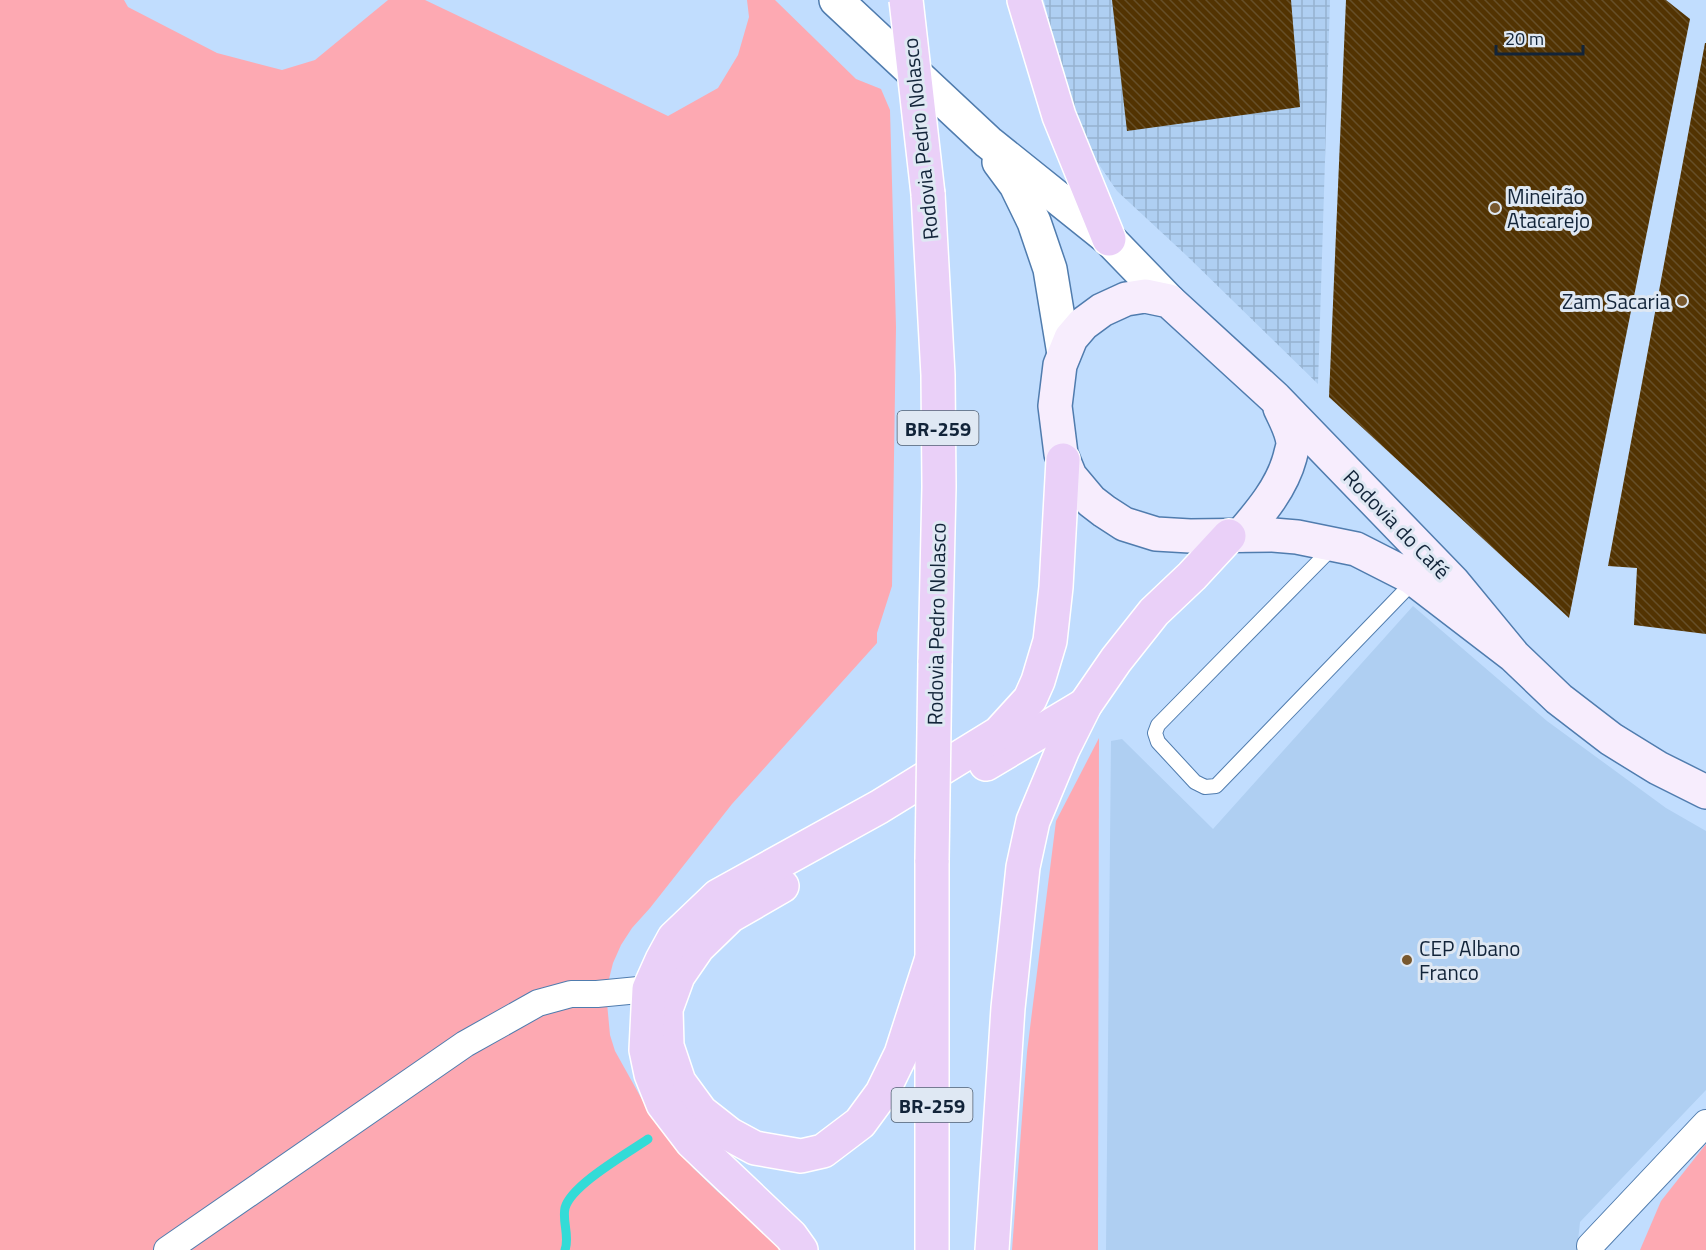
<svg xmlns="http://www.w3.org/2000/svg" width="1706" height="1250" viewBox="0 0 1706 1250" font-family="'Titillium Web',sans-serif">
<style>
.built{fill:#afcff2}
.industrial{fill:url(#industrial-grid)}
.green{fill:#fda9b2}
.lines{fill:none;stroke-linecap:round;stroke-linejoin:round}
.stream{stroke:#33dbd7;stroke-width:9}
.building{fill:url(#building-back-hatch)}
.service-casing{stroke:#507cae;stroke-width:16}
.minor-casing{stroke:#507cae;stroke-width:28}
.tertiary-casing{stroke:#507cae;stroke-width:36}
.secondary-casing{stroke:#507cae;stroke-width:36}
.trunk-casing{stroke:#fff;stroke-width:36}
.service{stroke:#fff;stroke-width:14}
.minor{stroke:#fff;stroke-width:26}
.tertiary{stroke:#fff;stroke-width:33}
.secondary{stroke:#f7edfd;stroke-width:33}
.trunk{stroke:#ead0f8;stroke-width:33}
.trunk-bridge-casing{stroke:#fff;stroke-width:36;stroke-linecap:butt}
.trunk-bridge{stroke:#ead0f8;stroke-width:33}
.poi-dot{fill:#78582e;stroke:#dfe8f3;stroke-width:2}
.labels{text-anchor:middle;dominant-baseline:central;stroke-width:6;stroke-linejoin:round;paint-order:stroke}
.shield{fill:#dfe8f3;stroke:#505f71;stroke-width:1.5}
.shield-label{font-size:20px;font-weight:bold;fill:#122439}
.street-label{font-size:21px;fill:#122439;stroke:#dfe8f3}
.poi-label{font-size:21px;fill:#122439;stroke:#dfe8f3;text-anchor:start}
</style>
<defs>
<pattern id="industrial-grid" width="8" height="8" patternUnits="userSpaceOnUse" patternTransform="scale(1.5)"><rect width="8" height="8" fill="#afcff2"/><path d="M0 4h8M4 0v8" fill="none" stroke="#96b2d0"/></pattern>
<pattern id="building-back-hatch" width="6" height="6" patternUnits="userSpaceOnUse" patternTransform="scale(1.5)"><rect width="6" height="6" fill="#523302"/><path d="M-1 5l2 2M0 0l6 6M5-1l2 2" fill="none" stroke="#664f29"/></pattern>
</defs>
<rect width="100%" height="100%" fill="#c1ddfe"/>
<polygon class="built" points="1413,606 1547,721 1666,808 1706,831 1706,1090 1580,1222 1577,1250 1106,1250 1111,741 1122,739 1213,829"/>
<polygon class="industrial" points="1044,0 1330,0 1318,384 1186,255 1117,191 1074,128"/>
<g class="green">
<polygon points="0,0 124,0 128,7 217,53 282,70 315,60 388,0 425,0 668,116 718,88 738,55 749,17 747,0 775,0 856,79 881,89 890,110 896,327 892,586 877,633 877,643 732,804 650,908 632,928 621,945 613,963 608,983 607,1003 610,1035 615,1051 649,1112 670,1141 693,1168 718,1192 771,1237 780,1250 0,1250"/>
<polygon points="1099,738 1098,1250 1012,1250 1027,1052 1056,821"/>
<polygon points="1706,1144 1706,1250 1640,1250 1661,1201"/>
</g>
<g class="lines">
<path class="stream" d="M565 1250C570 1236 562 1222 565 1208 571 1185 628 1153 648 1139"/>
</g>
<g class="building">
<polygon points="1112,0 1291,0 1300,107 1127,131"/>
<polygon points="1346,0 1666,0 1690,19 1569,618 1329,397"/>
<polygon points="1705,43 1706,43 1706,634 1634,625 1637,568 1608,566"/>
</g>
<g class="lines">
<g class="service-casing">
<polyline id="service" points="1335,545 1158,725 1155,733 1158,742 1195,782 1205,787 1216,786 1415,580"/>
</g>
<g class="minor-casing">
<g id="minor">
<polyline points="1590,1246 1706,1123"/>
<polyline points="167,1250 465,1044 538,1003 571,994 597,994 649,989"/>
</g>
</g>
<g class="tertiary-casing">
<g id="tertiary">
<polyline points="836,0 988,142 1109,239 1169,301"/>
<polyline points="999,162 1016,185 1034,222 1050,269 1064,354"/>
</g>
</g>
<g class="secondary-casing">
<g id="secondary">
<path d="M1241 535C1261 512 1282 487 1290 457 1291 452 1293 447 1293 443 1292 431 1285 419 1280 408"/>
<polyline points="1514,656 1453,582 1275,398 1169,301 1145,296 1126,299 1102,310 1083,324 1071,338 1060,365 1055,406 1061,454 1070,476 1091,501 1104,511 1124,524 1156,534 1190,536 1273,535 1297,537 1356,549 1411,577 1514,656 1559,699 1611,739 1658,768 1706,792"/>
</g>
</g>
<g class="trunk-casing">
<g id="trunk">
<polyline points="1024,0 1059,116 1109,239"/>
<polyline points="928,194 938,375 939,487 935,663"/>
<polyline points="986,764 1085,705"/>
<polyline points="932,860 932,1250"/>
<polyline points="782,886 730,916 698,947 678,976 666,1009 667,1046 679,1082 701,1112 729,1134 755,1148 801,1156 823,1151 860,1123 882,1093 901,1054 931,961"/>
<polyline points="801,1250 791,1236 692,1142 663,1104 651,1074 646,1050 649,989 662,960 674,938 718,896 879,807 999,733 1030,699 1038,681 1050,641 1056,587 1063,460"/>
<polyline points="992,1250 1008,1008 1023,867 1033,821 1063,749 1085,705 1116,660 1154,612 1192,576 1229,536"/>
</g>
</g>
<use href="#service" class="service"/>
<use href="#minor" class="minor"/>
<use href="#tertiary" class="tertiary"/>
<use href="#secondary" class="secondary"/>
<use href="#trunk" class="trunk"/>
<g class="trunk-bridge-casing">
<g id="trunk-bridge">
<polyline points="906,0 928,194"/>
<polyline points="932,860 935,663"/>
</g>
</g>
<use href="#trunk-bridge" class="trunk-bridge"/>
</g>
<g class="poi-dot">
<circle cx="1495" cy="208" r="6"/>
<circle cx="1682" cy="301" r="6"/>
<circle cx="1407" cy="960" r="6"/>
</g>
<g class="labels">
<g class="shield">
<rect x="897.5" y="411" width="81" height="34" rx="4.5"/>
<rect x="891.5" y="1088" width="81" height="34" rx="4.5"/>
</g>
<g class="shield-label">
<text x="938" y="428">BR-259</text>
<text x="932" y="1105">BR-259</text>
</g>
<g class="street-label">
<text transform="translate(920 139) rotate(-96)">Rodovia Pedro Nolasco</text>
<text transform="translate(1397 524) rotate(46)">Rodovia do Café</text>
<text transform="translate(936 624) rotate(-89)">Rodovia Pedro Nolasco</text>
</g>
<g class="poi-label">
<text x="1507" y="196">Mineirão<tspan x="1507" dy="24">Atacarejo</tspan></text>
<text x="1670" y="301" text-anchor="end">Zam Sacaria</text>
<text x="1419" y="948">CEP Albano<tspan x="1419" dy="24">Franco</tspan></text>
</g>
</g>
<path d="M1496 45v9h87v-9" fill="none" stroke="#122439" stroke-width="3"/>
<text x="1505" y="45" font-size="18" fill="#122439" stroke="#dfe8f3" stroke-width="4.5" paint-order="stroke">20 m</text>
</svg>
